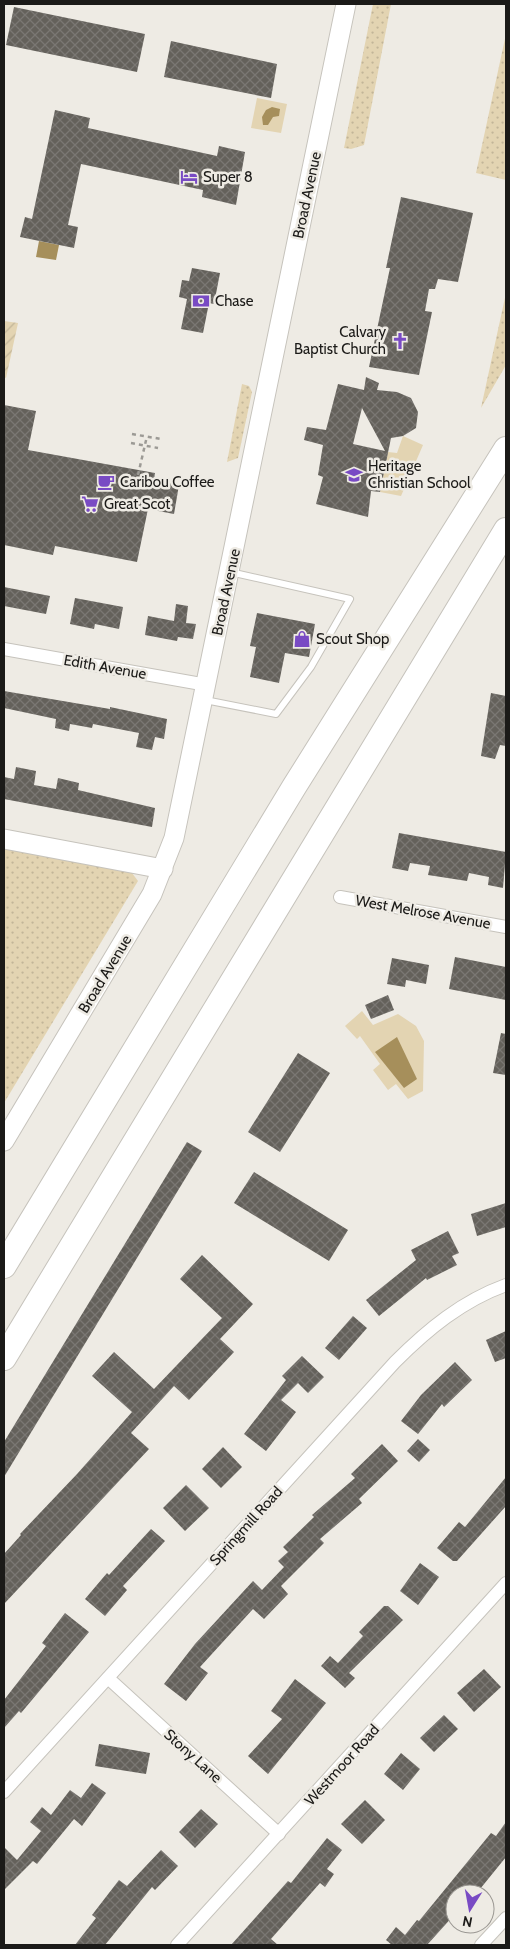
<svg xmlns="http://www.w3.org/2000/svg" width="510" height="1949" viewBox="0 0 510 1949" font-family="Cabin,sans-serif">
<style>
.grass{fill:url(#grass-dots)}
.park{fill:#e3d4b2}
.garden{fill:url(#garden-furrows)}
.water{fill:#a68f5b}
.building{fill:url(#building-cross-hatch);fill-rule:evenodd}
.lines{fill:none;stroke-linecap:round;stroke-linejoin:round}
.lane-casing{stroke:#c6c3bc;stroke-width:8}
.street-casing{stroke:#c6c3bc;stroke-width:14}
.secondary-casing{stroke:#c6c3bc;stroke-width:21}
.highway-casing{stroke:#c6c3bc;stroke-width:26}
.path{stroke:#9c9a95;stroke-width:2.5;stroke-dasharray:4 4;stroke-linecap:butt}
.lane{stroke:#fff;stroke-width:6}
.street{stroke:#fff;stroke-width:12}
.secondary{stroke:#fff;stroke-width:19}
.highway{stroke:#fff;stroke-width:24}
.labels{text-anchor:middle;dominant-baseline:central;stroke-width:5;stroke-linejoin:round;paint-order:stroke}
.poi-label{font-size:15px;fill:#1b1a18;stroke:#eeebe4;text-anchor:start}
.street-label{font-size:15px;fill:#1b1a18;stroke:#eeebe4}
</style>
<defs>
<pattern id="grass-dots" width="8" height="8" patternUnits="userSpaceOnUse" patternTransform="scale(1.25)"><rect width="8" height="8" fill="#e3d4b2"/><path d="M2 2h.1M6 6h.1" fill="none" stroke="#c2b598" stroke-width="1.8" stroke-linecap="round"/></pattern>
<pattern id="garden-furrows" width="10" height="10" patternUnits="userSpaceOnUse" patternTransform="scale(1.25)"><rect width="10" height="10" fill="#e3d4b2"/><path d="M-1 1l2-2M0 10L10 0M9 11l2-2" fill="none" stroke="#c2b598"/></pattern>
<pattern id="building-cross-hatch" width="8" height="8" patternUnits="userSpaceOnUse" patternTransform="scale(1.25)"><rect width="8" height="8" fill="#64615b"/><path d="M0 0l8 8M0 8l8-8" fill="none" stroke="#7a7773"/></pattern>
</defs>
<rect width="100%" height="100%" fill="#eeebe4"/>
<g class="grass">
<polygon points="373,4 391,4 364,145 351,149 344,148"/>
<polygon points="506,34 506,180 476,173"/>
<polygon points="506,293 506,365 481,408"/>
<polygon points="242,384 249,386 252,392 238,458 227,462"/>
<polygon points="7,848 132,873 138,881 4,1103 4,850"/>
</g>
<g class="park">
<polygon points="257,98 287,104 281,133 251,128"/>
<polygon points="403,436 423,445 401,496 380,492 388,452 397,453"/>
<polygon points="362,1011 373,1025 398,1014 416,1026 424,1041 423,1091 408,1099 396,1084 388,1090 373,1070 380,1064 360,1036 357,1039 345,1026"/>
</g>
<polygon class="garden" points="4,321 18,323 6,378 4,377"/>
<g class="water">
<polygon points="272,107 280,109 279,116 273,117 268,125 263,125 262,117 266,110"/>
<polygon points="39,241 59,245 56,260 36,257"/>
<polygon points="397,1037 417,1079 404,1088 375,1052"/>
</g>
<g class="building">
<polygon points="14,7 145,34 137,72 6,45"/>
<polygon points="171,41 277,64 271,98 164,77"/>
<polygon points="55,110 90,118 88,128 217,156 219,146 245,152 236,205 202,197 203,190 81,164 68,225 78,227 74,248 20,237 25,217 32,219"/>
<polygon points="401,197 473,213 458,282 438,279 435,289 429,289 425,311 432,312 419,375 369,367 390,268 386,268"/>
<polygon points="192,268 220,273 214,304 209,303 203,333 181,329 187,299 179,297 182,280 189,281"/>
<path d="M366 377 379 383 377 390 397 392 411 398 418 412 416 428 403 436 391 438 380 492 371 491 368 517 316 504 323 477 318 475 323 445 304 440 307 427 326 430 338 384 364 390ZM362 408 385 451 353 444Z"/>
<polygon points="4,405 36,411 28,450 155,473 154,480 179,485 174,514 148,509 137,562 55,546 53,555 4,545"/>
<polygon points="4,587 50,596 46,614 4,606"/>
<polygon points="75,598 123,607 119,629 95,624 94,629 70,624"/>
<polygon points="176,604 188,606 186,623 196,624 193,639 178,637 177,641 145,635 148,616 174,621"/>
<polygon points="257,613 315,624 309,657 285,653 279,683 250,677 256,647 250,646"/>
<polygon points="4,691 110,709 110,707 167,719 164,739 155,737 152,750 136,747 139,733 93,724 92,728 70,724 69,731 55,728 56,719 4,708"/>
<polygon points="491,693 506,696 506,746 500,745 495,759 481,756"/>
<polygon points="16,767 36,771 34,785 56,789 58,778 79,783 78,790 155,808 152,827 4,799 4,777 14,779"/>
<polygon points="399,833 506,852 503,888 488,885 489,877 469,873 467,881 428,875 430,866 410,863 408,871 392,868"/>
<polygon points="455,957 506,967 506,1000 449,989"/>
<polygon points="392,958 429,965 426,984 406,980 405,987 387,984"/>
<polygon points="388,995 394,1010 371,1019 365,1005"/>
<polygon points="501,1033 506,1034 506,1075 493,1073"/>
<polygon points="298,1053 330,1073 280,1152 248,1132"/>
<polygon points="187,1142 202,1151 4,1477 4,1442"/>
<polygon points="254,1172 348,1230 329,1261 234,1203"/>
<polygon points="506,1203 506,1227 477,1236 471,1214"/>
<polygon points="448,1231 459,1253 452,1256 457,1265 427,1280 426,1278 379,1316 366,1300 416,1260 411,1250"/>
<polygon points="202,1255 253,1304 220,1339 234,1352 189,1400 174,1386 131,1433 149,1449 4,1604 4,1554 21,1535 20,1534 77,1474 132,1412 92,1376 114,1352 154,1389 222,1318 180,1279"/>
<polygon points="353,1316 367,1328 339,1360 325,1348"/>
<polygon points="506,1331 506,1358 495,1362 486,1340"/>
<polygon points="302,1356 324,1377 308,1393 298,1383 281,1400 296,1412 266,1451 244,1434 286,1380 282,1376"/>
<polygon points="455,1362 472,1380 444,1407 442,1404 418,1434 401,1421 421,1395"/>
<polygon points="418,1439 430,1450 419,1462 407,1451"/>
<polygon points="382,1444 398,1461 359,1499 362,1503 320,1539 324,1543 281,1586 288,1594 264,1619 253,1609 200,1667 208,1673 186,1701 164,1684 195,1644 253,1581 262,1590 284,1567 278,1561 288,1552 283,1547 314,1517 312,1515 355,1478 351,1474"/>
<polygon points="223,1447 242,1467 221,1488 202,1469"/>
<polygon points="506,1477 506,1506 457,1561 453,1561 437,1548 459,1522 465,1527"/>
<polygon points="186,1485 209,1508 185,1531 163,1508"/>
<polygon points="151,1529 165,1541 123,1586 127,1590 105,1616 85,1599 107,1573 109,1575"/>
<polygon points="420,1563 439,1577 418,1605 400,1591"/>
<polygon points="384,1606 388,1606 403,1620 349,1673 355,1678 345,1688 321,1666 330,1656 338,1663 363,1636 359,1632"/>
<polygon points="65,1613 89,1632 21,1713 19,1711 4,1728 4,1700 46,1646 42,1643"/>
<polygon points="484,1669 501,1687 474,1712 457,1693"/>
<polygon points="295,1679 326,1703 268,1774 248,1756 282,1719 271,1711"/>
<polygon points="444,1715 458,1729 434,1752 420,1738"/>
<polygon points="99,1744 150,1753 146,1774 95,1766"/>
<polygon points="401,1753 420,1769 403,1790 384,1774"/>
<polygon points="92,1783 106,1793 82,1826 74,1819 37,1864 33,1861 4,1890 4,1847 17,1860 41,1831 30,1822 42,1807 51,1815 70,1790 81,1798"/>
<polygon points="365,1800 385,1820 362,1844 341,1824"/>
<polygon points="201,1809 218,1824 195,1848 179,1832"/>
<polygon points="506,1822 506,1857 476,1894 455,1894 455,1914 427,1945 392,1945 386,1940 396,1927 405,1935 417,1920 419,1921 491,1833 496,1836"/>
<polygon points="327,1838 342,1850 327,1869 334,1874 325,1887 320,1883 271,1939 278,1945 231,1945 288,1881 291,1883"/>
<polygon points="161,1850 178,1866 155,1890 152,1887 105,1945 75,1945 96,1918 92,1915 119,1880 127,1886"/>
</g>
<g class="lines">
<g class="lane-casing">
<polyline id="lane" points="205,700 276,714 311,667 350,599 230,572"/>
</g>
<g class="street-casing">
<g id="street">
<polyline points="4,649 207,685"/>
<polyline points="340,897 506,927"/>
<polyline points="108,1678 279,1834"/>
<path d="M4 1792 395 1362C428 1329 462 1301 506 1285"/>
<polyline points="177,1945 506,1583"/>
<polyline points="481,1945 506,1918"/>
</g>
</g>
<g class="secondary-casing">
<g id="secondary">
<polyline points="4,839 163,869"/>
<polyline points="4,1141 152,894 174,838 346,4"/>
</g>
</g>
<g class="highway-casing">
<g id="highway">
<polyline points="4,1266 294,787 506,449"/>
<polyline points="4,1358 506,530"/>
</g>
</g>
<g class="path">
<polyline points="132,434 161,439"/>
<polyline points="131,443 158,448"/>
<polyline points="138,475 147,436"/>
</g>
<use href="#lane" class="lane"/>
<use href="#street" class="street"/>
<use href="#secondary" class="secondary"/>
<use href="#highway" class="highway"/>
</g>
<defs>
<g id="hotel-bare" transform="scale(1.35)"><path d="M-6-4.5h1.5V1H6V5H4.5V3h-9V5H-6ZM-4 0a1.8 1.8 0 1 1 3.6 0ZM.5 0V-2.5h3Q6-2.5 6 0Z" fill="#794bc4" stroke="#eeebe4" stroke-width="2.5" paint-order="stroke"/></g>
<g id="bank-bare" transform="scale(1.35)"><path d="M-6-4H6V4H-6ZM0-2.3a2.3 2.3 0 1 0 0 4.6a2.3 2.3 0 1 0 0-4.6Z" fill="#794bc4" stroke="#eeebe4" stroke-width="2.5" paint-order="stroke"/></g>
<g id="church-bare" transform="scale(1.35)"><path d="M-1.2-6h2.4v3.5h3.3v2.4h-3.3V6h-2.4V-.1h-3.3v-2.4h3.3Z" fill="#794bc4" stroke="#eeebe4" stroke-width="2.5" paint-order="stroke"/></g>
<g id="school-bare" transform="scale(1.35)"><path d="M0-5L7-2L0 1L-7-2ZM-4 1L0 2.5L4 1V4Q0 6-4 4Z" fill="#794bc4" stroke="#eeebe4" stroke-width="2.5" paint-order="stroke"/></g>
<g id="cafe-bare" transform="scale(1.35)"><path d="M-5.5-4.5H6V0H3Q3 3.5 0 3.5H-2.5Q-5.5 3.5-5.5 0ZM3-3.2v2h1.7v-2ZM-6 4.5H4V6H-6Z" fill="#794bc4" stroke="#eeebe4" stroke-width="2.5" paint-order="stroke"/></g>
<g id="supermarket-bare" transform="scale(1.35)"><path d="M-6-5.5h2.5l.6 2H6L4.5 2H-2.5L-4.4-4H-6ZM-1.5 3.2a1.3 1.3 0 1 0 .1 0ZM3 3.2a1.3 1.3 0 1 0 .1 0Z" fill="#794bc4" stroke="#eeebe4" stroke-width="2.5" paint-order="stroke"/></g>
<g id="shop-bare" transform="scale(1.35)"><path d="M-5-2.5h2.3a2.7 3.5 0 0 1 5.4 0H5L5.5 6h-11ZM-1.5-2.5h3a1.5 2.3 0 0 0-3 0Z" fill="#794bc4" stroke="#eeebe4" stroke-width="2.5" paint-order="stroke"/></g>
</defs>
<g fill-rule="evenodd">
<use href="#hotel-bare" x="189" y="177"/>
<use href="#bank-bare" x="201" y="301"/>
<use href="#church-bare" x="400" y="341"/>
<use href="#school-bare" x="354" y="475"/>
<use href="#cafe-bare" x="106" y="482"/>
<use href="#supermarket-bare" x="90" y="504"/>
<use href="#shop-bare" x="302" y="639"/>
</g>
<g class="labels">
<g class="poi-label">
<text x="203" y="177">Super 8</text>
<text x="215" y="301">Chase</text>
<text x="386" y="332" text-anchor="end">Calvary<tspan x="386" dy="17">Baptist Church</tspan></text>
<text x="368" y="466">Heritage<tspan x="368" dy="17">Christian School</tspan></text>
<text x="120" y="482">Caribou Coffee</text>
<text x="104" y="504">Great Scot</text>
<text x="316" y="639">Scout Shop</text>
</g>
<g class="street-label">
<text transform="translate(307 195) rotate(-78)">Broad Avenue</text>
<text transform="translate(226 592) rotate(-78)">Broad Avenue</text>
<text transform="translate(105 667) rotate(10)">Edith Avenue</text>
<text transform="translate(423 912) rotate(10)">West Melrose Avenue</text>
<text transform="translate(105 974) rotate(-59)">Broad Avenue</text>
<text transform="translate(246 1526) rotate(-48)">Springmill Road</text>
<text transform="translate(193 1756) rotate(42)">Stony Lane</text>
<text transform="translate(342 1765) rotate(-48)">Westmoor Road</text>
</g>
</g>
<rect width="510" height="1949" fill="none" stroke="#1b1a18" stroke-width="10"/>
<g transform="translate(470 1909) rotate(191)"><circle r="24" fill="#eeebe4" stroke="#9a9792"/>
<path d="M0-4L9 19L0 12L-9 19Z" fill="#794bc4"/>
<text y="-8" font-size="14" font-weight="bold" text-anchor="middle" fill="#1b1a18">N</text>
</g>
</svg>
